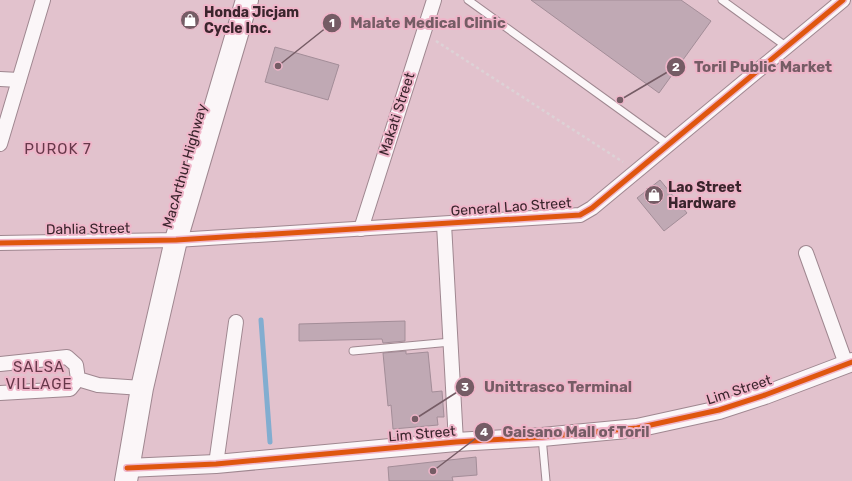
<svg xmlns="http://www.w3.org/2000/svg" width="852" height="481" viewBox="0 0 852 481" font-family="Rubik,sans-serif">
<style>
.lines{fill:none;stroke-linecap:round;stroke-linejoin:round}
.stream{stroke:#82add0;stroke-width:5}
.building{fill:#c0a9b4;stroke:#a38d98}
.service-casing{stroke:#9f8790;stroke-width:9}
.minor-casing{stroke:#9f8790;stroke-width:16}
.tertiary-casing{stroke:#9f8790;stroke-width:20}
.trunk-casing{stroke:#9f8790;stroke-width:24}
.path{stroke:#ddd2d6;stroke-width:2.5;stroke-dasharray:3 3;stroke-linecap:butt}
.service{stroke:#fbf6f8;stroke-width:7}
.minor{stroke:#fbf6f8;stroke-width:14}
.tertiary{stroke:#fbf6f8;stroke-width:18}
.trunk{stroke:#fbf6f8;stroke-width:22}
.cycleway-casing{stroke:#efb5c9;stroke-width:8}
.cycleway{stroke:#df560e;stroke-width:5}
.labels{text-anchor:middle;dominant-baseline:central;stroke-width:4;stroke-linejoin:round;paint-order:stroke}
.poi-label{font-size:14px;font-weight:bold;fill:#3b252d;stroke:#efb5c9;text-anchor:start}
.street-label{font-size:14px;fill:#3b252d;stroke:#efb5c9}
.neighbourhood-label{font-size:15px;letter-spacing:1px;fill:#67384a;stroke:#efb5c9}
.leader{fill:none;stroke:#755c65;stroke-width:1.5}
.callout-dot{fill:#755c65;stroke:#efb5c9;stroke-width:1.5}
.mark-label{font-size:12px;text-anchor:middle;font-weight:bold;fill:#fff}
.callout-label{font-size:15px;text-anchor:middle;font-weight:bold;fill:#755c65;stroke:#efb5c9;stroke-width:4;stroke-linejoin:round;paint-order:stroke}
</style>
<rect width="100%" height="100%" fill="#e2c2cd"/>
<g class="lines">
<polyline class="stream" points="261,320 270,442"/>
</g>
<g class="building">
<polygon points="531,0 681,0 711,21 659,93"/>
<polygon points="275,47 339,65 328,100 265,82"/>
<polygon points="660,180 687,213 664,231 637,198"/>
<polygon points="405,321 405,341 383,343 382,339 299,341 299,324"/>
<polygon points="406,351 406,354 428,352 432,392 442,391 444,417 437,417 438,425 393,429 391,405 388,406 383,353"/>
<polygon points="476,457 477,475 452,477 453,481 389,481 388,467"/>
</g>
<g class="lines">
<g class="service-casing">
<g id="service">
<polyline points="468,0 669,145"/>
<polyline points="722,0 787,47"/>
<polyline points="353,351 451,342"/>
<polyline points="542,437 546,481"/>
</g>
</g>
<g class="minor-casing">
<g id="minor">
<polyline points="0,79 19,80"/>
<polyline points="0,144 43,0"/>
<polyline points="444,224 456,442"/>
<polyline points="361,229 434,0"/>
<polyline points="0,243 176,240 580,215 592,208 843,0"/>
<polyline points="806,253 846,364"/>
<polyline points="0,364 67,357 76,365 78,379 98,385 142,388"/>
<polyline points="0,393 70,389 78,379"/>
<polyline points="216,464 236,322"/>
</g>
</g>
<g class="tertiary-casing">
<polyline id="tertiary" points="127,468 216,464 456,442 542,437 637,428 719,410 765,395 852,362"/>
</g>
<g class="trunk-casing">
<polyline id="trunk" points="126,481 142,388 176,240 247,0"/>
</g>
<polyline class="path" points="436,41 623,162"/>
<use href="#service" class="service"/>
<use href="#minor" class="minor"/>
<use href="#tertiary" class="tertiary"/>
<use href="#trunk" class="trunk"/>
<g class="cycleway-casing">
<g id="cycleway">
<polyline points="0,243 176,240 580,215 592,208 843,0"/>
<polyline points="127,468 216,464 456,442 542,437 637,428 719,410 765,395 852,362"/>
</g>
</g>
<use href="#cycleway" class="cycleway"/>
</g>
<defs>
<g id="shop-disc" transform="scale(1)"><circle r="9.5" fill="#755c65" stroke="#efb5c9"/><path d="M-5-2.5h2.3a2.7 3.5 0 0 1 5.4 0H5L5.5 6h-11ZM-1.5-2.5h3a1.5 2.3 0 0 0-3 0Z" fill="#fff"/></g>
</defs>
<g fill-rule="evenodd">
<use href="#shop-disc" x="190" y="20"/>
<use href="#shop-disc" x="654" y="195"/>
</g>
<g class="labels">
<g class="poi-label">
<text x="204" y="12">Honda Jicjam<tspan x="204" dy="16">Cycle Inc.</tspan></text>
<text x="668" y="187">Lao Street<tspan x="668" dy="16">Hardware</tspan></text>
</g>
<g class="street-label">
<text transform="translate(397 114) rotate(-72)">Makati Street</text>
<text transform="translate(185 166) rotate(-74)">MacArthur Highway</text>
<text transform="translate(511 207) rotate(-4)">General Lao Street</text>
<text transform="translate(88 229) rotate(-1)">Dahlia Street</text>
<text transform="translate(739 390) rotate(-18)">Lim Street</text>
<text transform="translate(422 434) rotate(-5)">Lim Street</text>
</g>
<g class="neighbourhood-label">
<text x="58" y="149">PUROK 7</text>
<text x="39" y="367">SALSA<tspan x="39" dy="17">VILLAGE</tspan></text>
</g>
</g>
<path class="leader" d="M278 66L332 23M620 100L676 67M415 419L465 387M433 471L484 432"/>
<g class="callout-dot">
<circle cx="278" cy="66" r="4"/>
<circle cx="620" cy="100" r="4"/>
<circle cx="415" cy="419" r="4"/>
<circle cx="433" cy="471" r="4"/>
<circle cx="332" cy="23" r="10"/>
<circle cx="676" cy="67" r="10"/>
<circle cx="465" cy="387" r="10"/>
<circle cx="484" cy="432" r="10"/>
</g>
<g class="mark-label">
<text x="332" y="27">1</text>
<text x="676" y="71">2</text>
<text x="465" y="391">3</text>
<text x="484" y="436">4</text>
</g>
<g class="callout-label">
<text x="428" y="28">Malate Medical Clinic</text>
<text x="763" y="72">Toril Public Market</text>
<text x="558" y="392">Unittrasco Terminal</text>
<text x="576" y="437">Gaisano Mall of Toril</text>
</g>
</svg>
